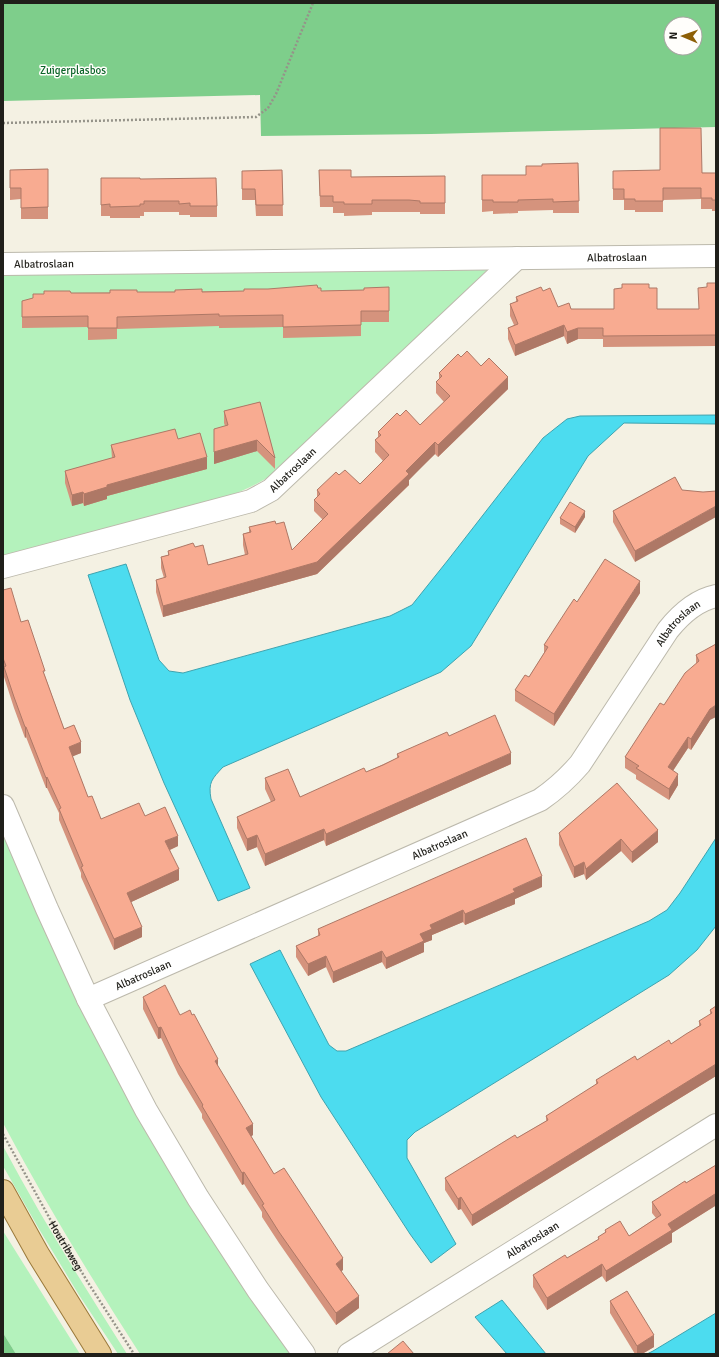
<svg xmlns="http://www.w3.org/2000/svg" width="719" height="1357" viewBox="0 0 719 1357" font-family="Signika,sans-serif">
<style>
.green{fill:#b4f2bc}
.forest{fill:#7ece8b;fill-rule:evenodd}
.water{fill:#4cdcef;stroke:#3fa3af}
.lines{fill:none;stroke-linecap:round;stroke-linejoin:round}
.minor-casing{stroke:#bcb9ac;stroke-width:24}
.major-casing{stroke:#9a793a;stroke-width:24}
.path{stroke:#959389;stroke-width:2.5;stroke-dasharray:2 2;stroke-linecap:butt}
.minor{stroke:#fff;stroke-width:22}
.major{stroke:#e9cc94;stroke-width:22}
.wall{fill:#d5937d}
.shaded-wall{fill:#ae7866}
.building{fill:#f8ab91;stroke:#ae7866}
.labels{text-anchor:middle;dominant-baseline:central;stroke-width:3;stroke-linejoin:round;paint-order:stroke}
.park-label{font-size:11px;fill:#0a6428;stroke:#fffefb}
.street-label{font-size:11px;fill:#201f1a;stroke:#fffefb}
</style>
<rect width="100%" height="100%" fill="#f4f1e3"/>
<g class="green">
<path d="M487 270 286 466C269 477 253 487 234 494L3 558V275Z"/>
<path d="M3 822 39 909 297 1354H140C91 1278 45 1202 3 1123Z"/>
<path d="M3 1146C41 1218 84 1286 127 1354H118L79 1295 39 1229 3 1166Z"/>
<polygon points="3,1231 80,1354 16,1354 3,1333"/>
</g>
<g class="forest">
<path d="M3 3H716V127L431 134 261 136 260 95 3 101ZM671 24H695V48H671Z"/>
<polygon points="3,1333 16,1354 3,1354"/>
</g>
<g class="water">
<path d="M716 415V424L624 423 588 456 471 646 441 672 223 767C212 779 208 782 211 799L250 888 218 901 164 783 130 700 88 575 126 564 159 660 169 671 183 673 390 616 412 605 448 560 543 438 567 419 580 416Z"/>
<polygon points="716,838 716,926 697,950 669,975 415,1132 407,1140 407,1158 456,1244 431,1263 410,1234 321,1097 250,964 280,950 329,1045 337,1051 346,1051 649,921 667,910 680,893"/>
<polygon points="502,1300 546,1354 507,1354 475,1317"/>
<polygon points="716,1313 716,1354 647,1354 653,1351"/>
</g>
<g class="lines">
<g class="minor-casing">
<g id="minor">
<path id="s2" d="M3 264 716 256"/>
<path id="s3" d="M3 567 251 501 271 490 517 258"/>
<polyline points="3,806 47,909 88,999 146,1110 198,1198 258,1290 304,1354"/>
<path id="s4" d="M88 999 540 800C556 789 568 778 580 764L668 630C680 615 697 600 716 596"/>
<path id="s5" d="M349 1354 716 1125"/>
</g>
</g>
<g class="major-casing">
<polyline id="major" points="3,1191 38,1254 100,1354"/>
</g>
<g class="path">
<polyline points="3,123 256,117 268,108 276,94 313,3"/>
<path id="s1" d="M3 1134 50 1219 87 1281 134 1354"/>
</g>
<use href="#minor" class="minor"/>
<use href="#major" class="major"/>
</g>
<g class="wall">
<polygon points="578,163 579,213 553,213 553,210 518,211 518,213 493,214 493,211 482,212 482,175 526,175 542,166"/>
<polygon points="48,169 48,219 21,219 21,199 10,200 10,170"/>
<polygon points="282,170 283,216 256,216 255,200 242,200 242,171"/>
<polygon points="319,170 351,177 445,176 445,214 420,214 420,212 372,212 372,215 344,216 344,213 333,213 333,207 320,207"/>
<polygon points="613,171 716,173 716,211 712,211 712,209 701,209 701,199 663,200 663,212 635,212 635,210 624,210 624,200 613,200"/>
<polygon points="101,178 140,179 217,206 217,217 190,217 190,215 179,215 179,212 144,212 144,216 140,216 140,218 110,218 110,216 101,216"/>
<polygon points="716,283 716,346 603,347 603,339 578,339 567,344 564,336 515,356 508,339 508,328 514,325 510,316 510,304 516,302 516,297 543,291 558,307 571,309 614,309 649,288 657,309 699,309 707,287"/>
<polygon points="389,287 389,322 361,322 361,336 283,338 283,327 219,328 219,326 117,329 117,339 88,340 88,327 22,328 22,301 71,293 244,291 318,288 321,291 364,290"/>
<polygon points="461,357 481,366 508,389 438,457 435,454 420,468 409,480 409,485 317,574 163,617 156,592 156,580 164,578 161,568 161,557 168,555 168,551 195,547 208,565 245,555 243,545 243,534 249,532 249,527 276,524 292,550 323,520 314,511 314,500 317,497 317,490 339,475 360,484 383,461 375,452 375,440 378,437 378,432 400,416 420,425 444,402 436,393 436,382 439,379 439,373"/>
<polygon points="260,402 275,458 275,469 257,451 214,464 225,426 224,423 224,411"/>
<polygon points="178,439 207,469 107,496 107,499 84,506 83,503 72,506 65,483 65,471 112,458 111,445"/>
<polygon points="675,477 635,562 613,522 613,511"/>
<polygon points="585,517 575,533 560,524 560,518"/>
<polygon points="3,590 21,622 45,676 64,729 81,753 72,756 88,797 101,819 145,816 178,846 170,850 179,880 131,902 142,937 114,950 81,877 81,873 59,820 59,813 47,788 46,788 26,737 25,738 14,708 4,677 4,671 3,669"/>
<polygon points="640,593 554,726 515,701 515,690 529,677 544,653 544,645 577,602"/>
<polygon points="716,644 710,720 691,750 688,748 673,771 678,785 669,800 636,779 636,775 625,768 625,757 664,705 696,664 696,655"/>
<polygon points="449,736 511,764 326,846 324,840 265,866 257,847 247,851 237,828 237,817 271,802 265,789 265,778 300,797 366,772 397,758 397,754"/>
<polygon points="559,833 658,842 632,863 621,851 586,880 584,874 574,878 559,845"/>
<polygon points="542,887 515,899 515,904 486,916 465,925 463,922 432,935 432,940 424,943 424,952 386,969 382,962 333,983 326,967 308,976 296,957 296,946 318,936 318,929"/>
<polygon points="143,997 180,1015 218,1067 253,1135 251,1136 274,1174 343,1270 341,1271 359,1308 336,1325 279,1243 262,1217 262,1212 244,1184 242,1185 202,1118 202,1114 178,1074 161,1038 158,1039 143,1009"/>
<polygon points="716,1006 716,1076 472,1226 461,1209 458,1210 445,1190 445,1178 517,1138 546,1121 546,1116 596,1085 596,1080 637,1060 671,1044 699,1026 699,1021 710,1015 710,1010"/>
<polygon points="716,1165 716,1207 715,1206 672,1233 672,1242 606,1282 602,1276 547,1310 533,1287 533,1275 567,1258 598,1240 598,1237 605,1233 605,1230 629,1236 656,1218 652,1213 652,1202 686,1183"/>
<polygon points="610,1301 654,1347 642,1354 635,1354 610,1313"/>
</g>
<g class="shaded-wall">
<polygon points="564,325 564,336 515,356 515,345"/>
<polygon points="578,328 578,339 567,344 567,332"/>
<polygon points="508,377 508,389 438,457 438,445"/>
<polygon points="257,440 257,451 214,464 214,452"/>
<polygon points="435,442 435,454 409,480 409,485 317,574 163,617 163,606 317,562 406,471"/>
<polygon points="207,457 207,469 107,496 107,499 84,506 84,494 107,485"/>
<polygon points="83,492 83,503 72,506 72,495"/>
<polygon points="716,506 716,517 635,562 635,551"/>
<polygon points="585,511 585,517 575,533 575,527"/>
<rect x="3" y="512" width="1" height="12"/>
<polygon points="640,581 640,593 554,726 554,714"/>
<polygon points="716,705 716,717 710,720 691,750 691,739 710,709"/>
<polygon points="25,727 26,727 26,737 25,738"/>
<polygon points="688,737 688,748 668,778 668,767"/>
<polygon points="81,742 81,753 69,758 69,747"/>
<polygon points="511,753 511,764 326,846 326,834"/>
<polygon points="678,774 678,785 669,800 669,789"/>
<polygon points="47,777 47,788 46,788 46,778"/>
<polygon points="324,829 324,840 265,866 265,854"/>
<polygon points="658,830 658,842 632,863 632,852"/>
<polygon points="257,835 257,847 247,851 247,839"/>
<polygon points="178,836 178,846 165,852 165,841"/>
<polygon points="621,839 621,851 586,880 586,869"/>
<polygon points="584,862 584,874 574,878 574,867"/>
<polygon points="179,869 179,880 127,904 127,893"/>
<polygon points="542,876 542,887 515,899 515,904 465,925 465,914 513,889"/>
<polygon points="463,910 463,922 432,935 432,940 424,943 424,952 386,969 386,958 420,934 430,925"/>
<polygon points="142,927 142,937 114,950 114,939"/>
<polygon points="382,951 382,962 333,983 333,972"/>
<polygon points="326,956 326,967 308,976 308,964"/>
<polygon points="161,1027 161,1038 158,1039 158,1028"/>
<polygon points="218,1059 218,1070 215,1061"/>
<polygon points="716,1064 716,1076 472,1226 472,1215"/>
<polygon points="253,1124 253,1135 246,1140 246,1128"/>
<polygon points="244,1172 244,1184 242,1185 242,1173"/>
<polygon points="715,1194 715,1206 672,1233 672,1242 606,1282 606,1271 668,1224"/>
<polygon points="461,1197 461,1209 458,1210 458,1199"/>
<polygon points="343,1258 343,1270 336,1275 336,1264"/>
<polygon points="602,1264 602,1276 547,1310 547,1298"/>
<polygon points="359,1296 359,1308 336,1325 336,1313"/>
<polygon points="654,1335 654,1347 642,1354 637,1354 637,1346"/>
</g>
<g class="building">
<polygon points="660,128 701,128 702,173 716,173 716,200 712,200 712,198 701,198 701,188 663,188 663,201 635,201 635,199 624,199 624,189 613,189 613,171 660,170"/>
<polygon points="578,163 579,201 553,202 553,199 518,200 518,202 493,202 493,200 482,200 482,175 526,175 526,166 542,166 542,164"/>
<polygon points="48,169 48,207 21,208 21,188 10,188 10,170"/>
<polygon points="282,170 283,205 256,205 255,189 242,189 242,171"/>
<polygon points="319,170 351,170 351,177 445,176 445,203 420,203 420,201 409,200 372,200 372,204 344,204 344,202 333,202 333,196 320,196"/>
<polygon points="101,178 140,178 140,179 216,178 217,206 190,206 190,203 179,204 179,201 144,201 144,204 140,204 140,206 110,207 110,204 101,205"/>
<polygon points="707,283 716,283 716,335 603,336 603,328 578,328 567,332 564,325 515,345 508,328 518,324 510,304 518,301 516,297 541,287 543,291 550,288 558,307 569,303 571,309 614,309 614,289 622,288 622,284 649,284 649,288 657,288 657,309 699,309 698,288 707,287"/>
<polygon points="317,285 318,288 321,288 321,291 364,290 364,288 389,287 389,311 361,311 361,325 283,327 283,315 219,316 219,314 117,317 117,328 88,328 88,316 22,317 22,301 33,298 33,294 44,294 44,291 70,291 71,293 110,293 110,290 137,290 137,292 175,292 175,290 202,289 202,292 244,291 244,289 268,289"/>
<polygon points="467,351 481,366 489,358 508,377 438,445 435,442 406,471 409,474 317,562 163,606 156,580 166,577 161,557 169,555 168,551 193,543 195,547 203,545 208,565 248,554 243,534 251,532 249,527 275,521 276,524 284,522 292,550 328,514 314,500 320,494 317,490 336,472 339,475 345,470 360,484 389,455 375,440 381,435 378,432 397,413 400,416 406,410 420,425 450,396 436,382 442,376 439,373 458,354 461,357"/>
<polygon points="260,402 275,458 257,440 214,452 214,429 228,425 224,411"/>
<polygon points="175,429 178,439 200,433 207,457 107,485 107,487 84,494 83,492 72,495 65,471 115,457 111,445"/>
<polygon points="675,477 682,490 703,492 716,491 716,506 635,551 613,511"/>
<polygon points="570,502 585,511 575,527 560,518"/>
<polygon points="605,559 640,581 554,714 515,690 525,675 529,677 548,647 544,645 568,608 574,599 577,602"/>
<polygon points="11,588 21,622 28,620 45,671 43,671 64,729 74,725 81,742 69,747 88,797 92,796 101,819 139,803 145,816 165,807 178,836 165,841 179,869 127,893 142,927 114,939 81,867 83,866 59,809 61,808 47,777 46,778 26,727 25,727 14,697 4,667 6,666 3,658 3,590"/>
<polygon points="716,644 716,705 710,709 691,739 688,737 668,767 678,774 669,789 636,768 639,766 625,757 660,703 664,705 685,673 699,661 696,655"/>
<polygon points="495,715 511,753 326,834 324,829 265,854 257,835 247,839 237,817 275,800 265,778 288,769 300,797 364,768 366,772 383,765 399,757 397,754 447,732 449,736"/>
<polygon points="617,783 658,830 632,852 621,839 586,869 584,862 574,867 559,833"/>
<polygon points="526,838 542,876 513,889 515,892 486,905 465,914 463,910 430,925 432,929 420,934 424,941 386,958 382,951 333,972 326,956 308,964 296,946 320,935 318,929"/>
<polygon points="165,985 180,1015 190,1010 192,1015 194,1014 218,1059 215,1061 253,1124 246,1128 274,1174 284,1168 343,1258 336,1264 359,1296 336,1313 279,1232 262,1205 264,1204 244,1172 242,1173 202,1106 203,1105 178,1063 161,1027 158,1028 143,997"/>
<polygon points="716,1006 716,1064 472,1215 461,1197 458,1199 445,1178 515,1135 517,1138 548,1120 546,1116 598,1083 596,1080 635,1056 637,1060 669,1040 671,1044 686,1034 701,1025 699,1021 712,1013 710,1010"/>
<polygon points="716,1165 716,1195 715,1194 668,1224 672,1230 606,1271 602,1264 547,1298 533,1275 565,1255 567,1258 599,1239 598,1237 606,1232 605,1230 620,1221 629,1236 661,1215 652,1202 685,1181 686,1183"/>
<polygon points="627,1291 654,1335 637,1346 610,1301"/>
<polygon points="403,1341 414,1354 387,1354"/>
</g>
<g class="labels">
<g class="park-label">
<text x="73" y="70">Zuigerplasbos</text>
</g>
<g class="street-label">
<text stroke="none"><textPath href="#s2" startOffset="614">Albatroslaan</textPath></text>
<text stroke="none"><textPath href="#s2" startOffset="41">Albatroslaan</textPath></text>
<text stroke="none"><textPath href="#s3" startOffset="309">Albatroslaan</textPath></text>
<text stroke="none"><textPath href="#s4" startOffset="720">Albatroslaan</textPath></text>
<text stroke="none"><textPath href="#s4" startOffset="384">Albatroslaan</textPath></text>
<text stroke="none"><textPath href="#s4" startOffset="60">Albatroslaan</textPath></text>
<text stroke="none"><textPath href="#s5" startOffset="216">Albatroslaan</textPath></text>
<text stroke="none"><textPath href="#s1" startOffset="128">Houtribweg</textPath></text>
</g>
</g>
<rect width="719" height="1357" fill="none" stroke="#201f1a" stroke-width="8"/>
<g transform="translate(683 36) rotate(272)"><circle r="19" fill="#fffefb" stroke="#a6a5a1"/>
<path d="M0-3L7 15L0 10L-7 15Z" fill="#8d5f06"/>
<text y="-6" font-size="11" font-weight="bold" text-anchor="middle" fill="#201f1a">N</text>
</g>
</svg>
